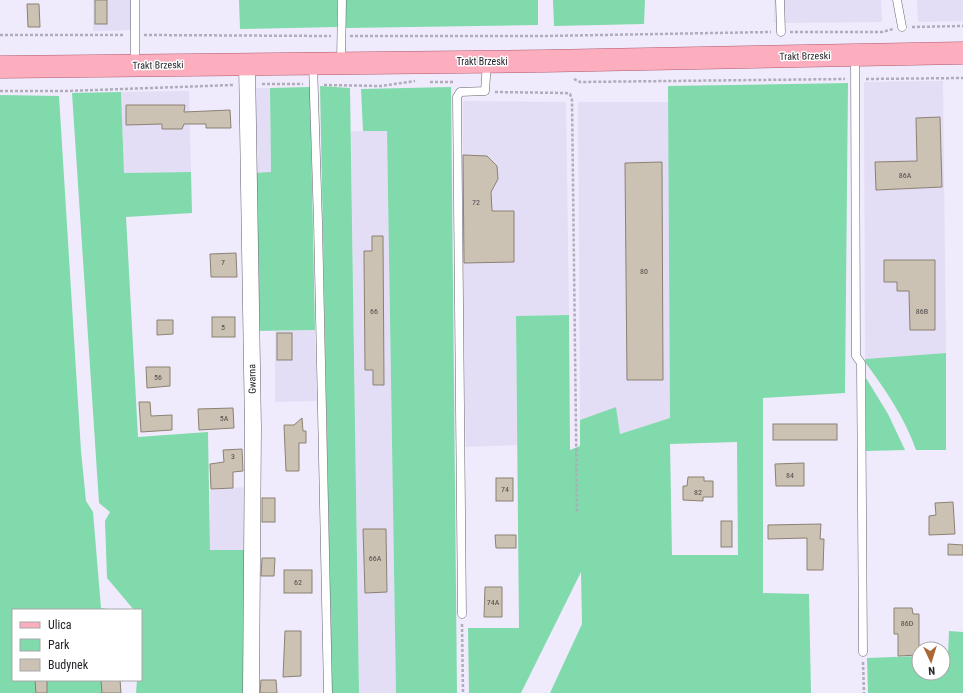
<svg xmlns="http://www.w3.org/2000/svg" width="963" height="693" viewBox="0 0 963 693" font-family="'Roboto Condensed',sans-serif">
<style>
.built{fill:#e3ddf5}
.green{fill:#80daab;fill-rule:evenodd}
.building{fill:#ccc2b3;stroke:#8b8173}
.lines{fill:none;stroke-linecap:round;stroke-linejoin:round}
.service-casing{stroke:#656270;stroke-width:9}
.minor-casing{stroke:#656270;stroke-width:17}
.primary-casing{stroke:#b05b6f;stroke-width:23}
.path{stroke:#b0acba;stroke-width:2.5;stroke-dasharray:3 2;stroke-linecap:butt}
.service{stroke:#fff;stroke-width:8}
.minor{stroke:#fff;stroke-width:16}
.primary{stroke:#fcaebe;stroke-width:22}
.labels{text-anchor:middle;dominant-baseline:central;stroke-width:3;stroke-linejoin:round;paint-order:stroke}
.number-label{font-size:8px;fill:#504c4d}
.street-label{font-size:10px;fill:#26242b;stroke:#fff}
</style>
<rect width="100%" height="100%" fill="#efebfc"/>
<g class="built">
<polygon points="93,0 132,0 132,30 93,31"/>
<polygon points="774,0 881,0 882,22 774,23"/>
<polygon points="917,0 963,0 963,21 918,22"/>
<polygon points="943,81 946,353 865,359 864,82"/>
<polygon points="251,88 270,88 271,173 252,173"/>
<polygon points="189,91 191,172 124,173 121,92"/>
<polygon points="463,101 566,102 569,315 516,316 517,445 466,447 462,263"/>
<polygon points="578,102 669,102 670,418 620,434 616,407 580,420"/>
<polygon points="351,131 387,131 396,693 359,693"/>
<polygon points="315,330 317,401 275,402 275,331"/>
<polygon points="246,487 248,550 210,550 210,490"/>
</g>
<g class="green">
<polygon points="239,0 337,0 338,27 240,29"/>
<polygon points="346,0 538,0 538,25 346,28"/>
<polygon points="553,0 645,0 644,24 554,26"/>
<path d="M848 83 845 393 763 398V593L809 594 811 693H550L582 624 581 572 521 693H469L468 628H519L516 316 569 315 570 450 580 446V420L616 407 620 434 670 418 668 86ZM737 442 738 555H672L670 444Z"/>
<polygon points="320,86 350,88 359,693 332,693"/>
<polygon points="310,87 315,330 254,331 252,173 271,172 270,88"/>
<polygon points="451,87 457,693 396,693 387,131 363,131 361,89"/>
<polygon points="121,92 124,173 191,172 192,213 126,217 138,437 208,432 210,550 248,550 248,693 136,693 137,680 141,680 141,610 134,610 107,578 105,521 110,512 99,503 72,93"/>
<polygon points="0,95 59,96 81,451 86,501 93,512 101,608 114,610 13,610 13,680 120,680 121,693 0,693"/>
<path d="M946 353V450H916C905 418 885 389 865 362V359Z"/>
<polygon points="866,378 888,414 905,450 866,451"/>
<polygon points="949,631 963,632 963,693 868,693 867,658 919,656 919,673 943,673 943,656 948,655"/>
</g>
<g class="building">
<rect x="95" y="0" width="12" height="24"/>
<polygon points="27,4 39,4 40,27 28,27"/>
<polygon points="126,105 185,105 184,112 230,110 231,128 206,128 206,124 184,124 182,129 162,129 162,124 126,125"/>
<polygon points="940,117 942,187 876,190 875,162 917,161 916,118"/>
<polygon points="463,155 487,156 497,166 498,179 491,192 492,211 514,211 514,262 464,263"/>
<polygon points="662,162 663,380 627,380 625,163"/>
<polygon points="372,236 383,236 384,385 373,385 373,370 365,370 364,251 372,251"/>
<polygon points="236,253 237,277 211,277 210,254"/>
<polygon points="884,260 935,260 935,330 910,330 909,291 897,291 897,282 884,282"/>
<rect x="212" y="317" width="23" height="20"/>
<polygon points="157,320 173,320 173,334 157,335"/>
<rect x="277" y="333" width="15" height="27"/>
<polygon points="146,367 170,367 170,386 147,388"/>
<polygon points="139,402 150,402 151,416 172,415 172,430 141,432"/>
<polygon points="233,408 234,428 199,430 198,409"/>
<polygon points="302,418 303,431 306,431 306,443 299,443 299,471 286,471 284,425 294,425"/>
<rect x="773" y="424" width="64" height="16"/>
<polygon points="242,449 243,471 233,472 233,488 211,489 210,464 224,462 223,450"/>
<polygon points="804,463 804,486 776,486 775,464"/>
<polygon points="688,477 704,477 704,481 713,481 713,497 703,497 703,501 683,500 683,486 687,486"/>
<rect x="496" y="478" width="17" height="23"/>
<rect x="262" y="498" width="13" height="24"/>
<polygon points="953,502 955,534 929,535 929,516 936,515 935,503"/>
<rect x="721" y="521" width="11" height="26"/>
<polygon points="821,524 820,539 824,539 823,570 807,570 807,538 768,539 768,525"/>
<polygon points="363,529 386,529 387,592 365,593"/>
<polygon points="495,535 516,535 516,548 496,548"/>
<polygon points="948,544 963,545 963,555 948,555"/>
<polygon points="262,558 275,558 274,576 261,576"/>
<rect x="284" y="570" width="28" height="23"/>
<polygon points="485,587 502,587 502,617 484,617"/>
<polygon points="894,608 912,608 913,614 919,614 919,655 898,656 898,634 894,634"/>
<polygon points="285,631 301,631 301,676 283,677"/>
<polygon points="35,680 47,680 47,693 36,693"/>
<polygon points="101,680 120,680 121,693 102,693"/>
<polygon points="261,680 276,680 277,693 260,693"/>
</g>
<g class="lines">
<g class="service-casing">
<g id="service">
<polyline points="780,0 781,32"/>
<polyline points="897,0 902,27"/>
<polyline points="855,55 856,356 861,363 863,652"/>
<polyline points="341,63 342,0"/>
<polyline points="313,64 318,222 328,693"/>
<polyline points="135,65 135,0"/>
<polyline points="462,614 457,97 460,92 485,91 487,62"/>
</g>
</g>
<g class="minor-casing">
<polyline id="minor" points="247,64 253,428 251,693"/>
</g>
<g class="primary-casing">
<polyline id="primary" points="0,67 545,61 963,53"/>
</g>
<g class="path">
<polyline points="912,27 963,26"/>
<polyline points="790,32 882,32 893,29"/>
<polyline points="0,35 125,35"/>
<polyline points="144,35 331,36"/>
<polyline points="350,36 545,36 771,32"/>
<polyline points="574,79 580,82 845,79"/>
<polyline points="866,79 963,78"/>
<polyline points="430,82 455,82"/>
<polyline points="262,84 303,84"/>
<polyline points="324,85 381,86 415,81"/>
<polyline points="0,91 67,91 233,85"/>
<polyline points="495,92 566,93 570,94 572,100 577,514"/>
<polyline points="462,624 463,693"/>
<polyline points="863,662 864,693"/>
</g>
<use href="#service" class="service"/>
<use href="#minor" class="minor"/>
<use href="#primary" class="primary"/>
</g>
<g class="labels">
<g class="number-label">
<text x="905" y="175">86A</text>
<text x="476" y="202">72</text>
<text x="223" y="262">7</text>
<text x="644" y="271">80</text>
<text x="374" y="311">66</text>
<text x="922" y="311">86B</text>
<text x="223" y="327">5</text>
<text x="158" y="377">56</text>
<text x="224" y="418">5A</text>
<text x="233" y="456">3</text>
<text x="790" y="475">84</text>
<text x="505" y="489">74</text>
<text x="698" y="492">82</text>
<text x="375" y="558">66A</text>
<text x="298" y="582">62</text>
<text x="493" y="602">74A</text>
<text x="907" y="623">86D</text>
</g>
<g class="street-label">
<text transform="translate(805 56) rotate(-1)">Trakt Brzeski</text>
<text x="482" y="61">Trakt Brzeski</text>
<text transform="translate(158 65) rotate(-1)">Trakt Brzeski</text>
<text transform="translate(252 379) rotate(-91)">Gwarna</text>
</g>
</g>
<rect x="12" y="609" width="130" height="72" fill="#ffffff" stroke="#a8a7aa"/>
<rect x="20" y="622" width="20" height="6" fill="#fcaebe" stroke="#a8a7aa"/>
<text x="48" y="629" font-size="12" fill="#26242b">Ulica</text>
<rect x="20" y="639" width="20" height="12" fill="#80daab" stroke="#a8a7aa"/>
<text x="48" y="649" font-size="12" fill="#26242b">Park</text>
<rect x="20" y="659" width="20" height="12" fill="#ccc2b3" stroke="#a8a7aa"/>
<text x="48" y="669" font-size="12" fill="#26242b">Budynek</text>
<g transform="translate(931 661) rotate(176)"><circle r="19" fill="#ffffff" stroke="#a8a7aa"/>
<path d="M0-3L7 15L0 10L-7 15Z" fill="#ab6835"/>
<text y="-6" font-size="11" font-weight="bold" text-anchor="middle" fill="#26242b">N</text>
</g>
</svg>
